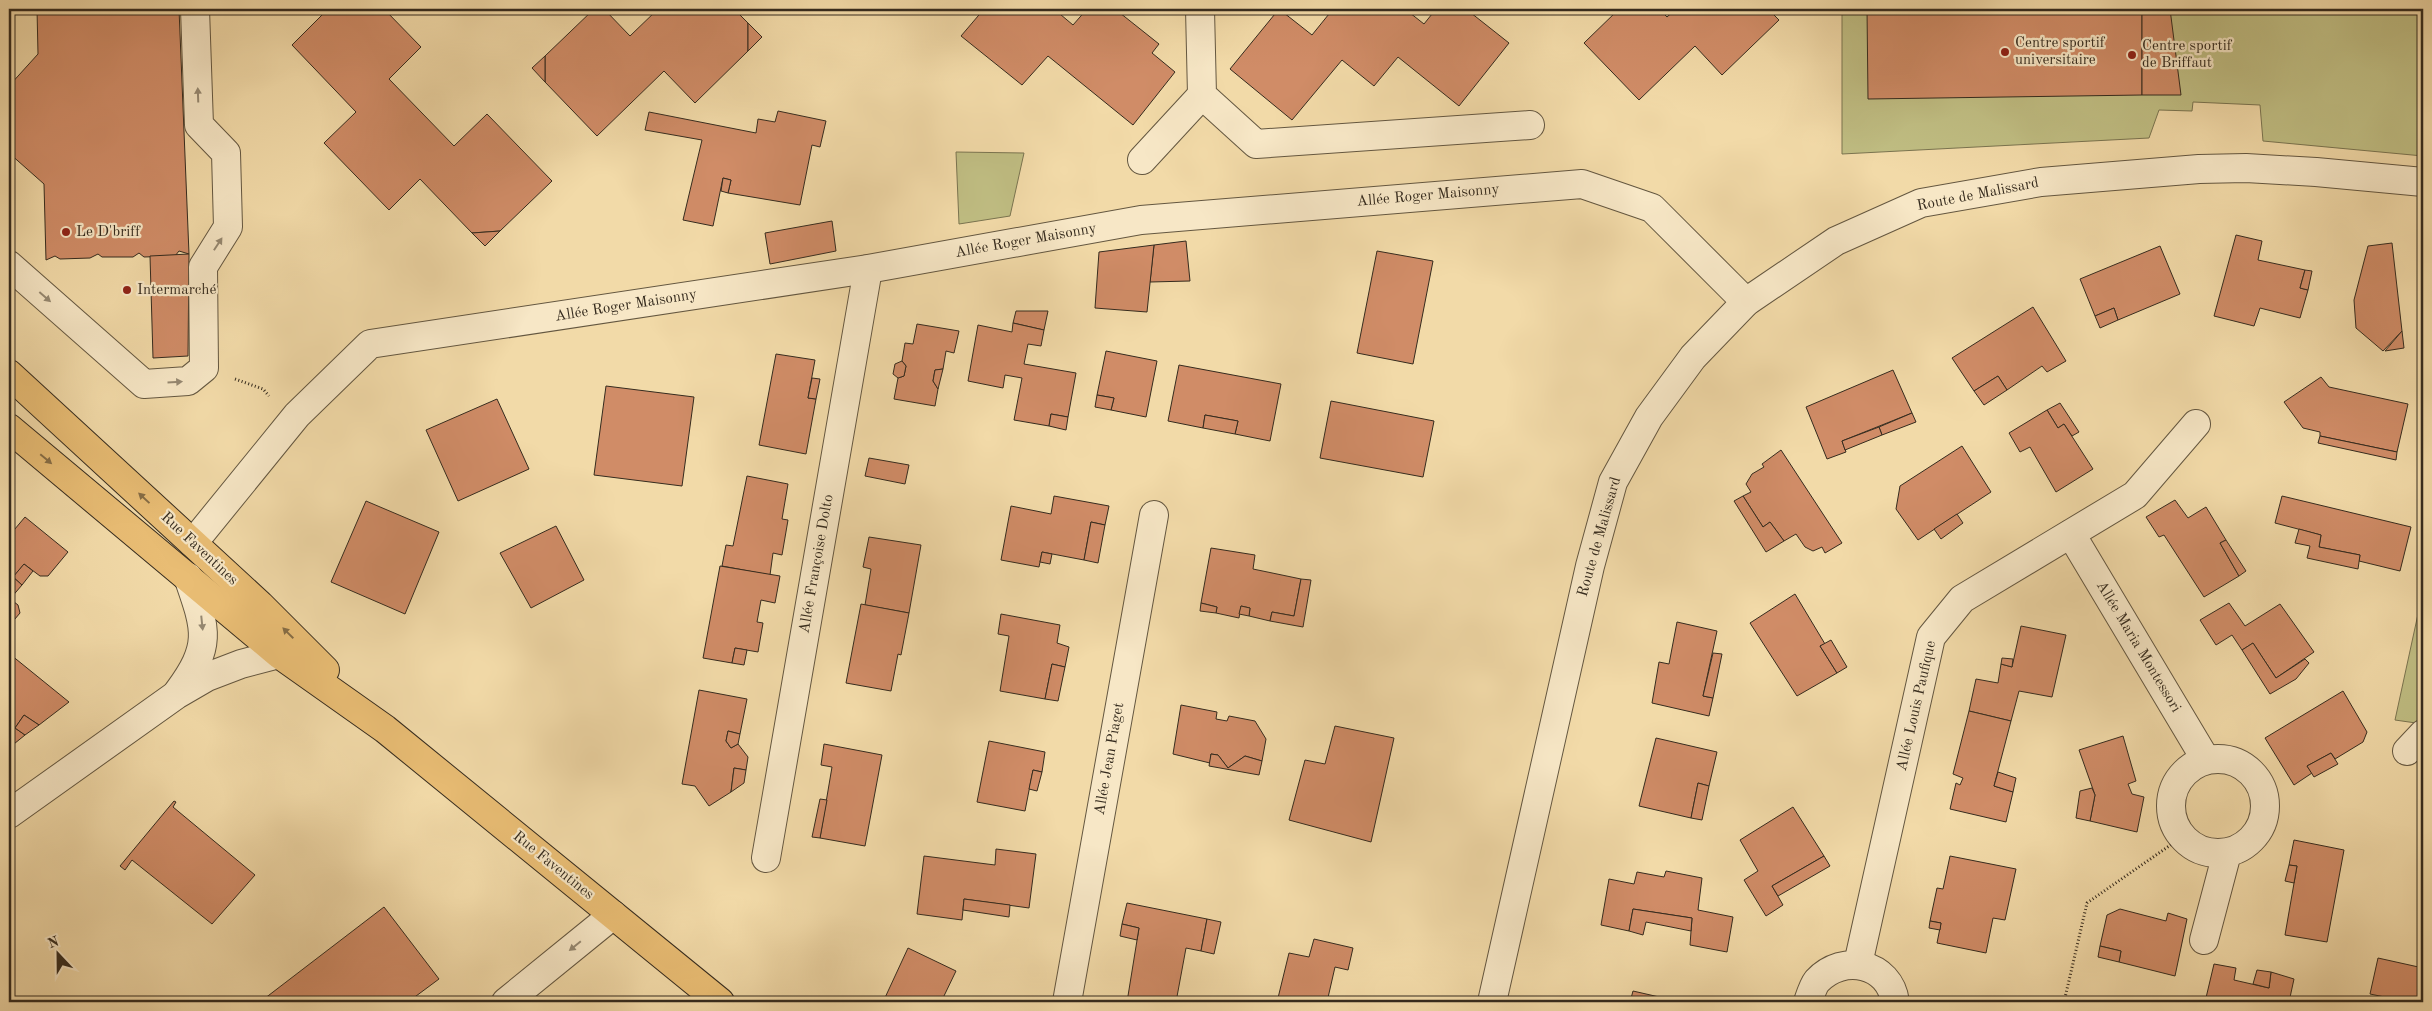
<svg xmlns="http://www.w3.org/2000/svg" width="2432" height="1011" viewBox="0 0 2432 1011" font-family="'Old Standard TT',serif">
<style>
.green{fill:#c0be83;stroke:#7a7450}
.building{fill:#d08c67;stroke:#352b1e}
.lines{fill:none;stroke-linecap:round;stroke-linejoin:round}
.minor-casing{stroke:#645740;stroke-width:30}
.major-casing{stroke:#352b1e;stroke-width:30}
.path{stroke:#352b1e;stroke-width:3;stroke-dasharray:1 2.5;stroke-linecap:butt}
.minor{stroke:#f7e7c6;stroke-width:28}
.major{stroke:#e9bd74;stroke-width:28}
.oneway{fill:#968972}
.oneway2{fill:#866d45}
.poi-dot{fill:#8f2418;stroke:#f7e7c6;stroke-width:2}
.labels{text-anchor:middle;dominant-baseline:central;stroke-width:4.5;stroke-linejoin:round;paint-order:stroke}
.poi-label{font-size:15px;fill:#352b1e;stroke:#f7e7c6;text-anchor:start}
.street-label{font-size:15px;fill:#352b1e;stroke:#f7e7c6}
</style>
<rect width="100%" height="100%" fill="#f2daa8"/>
<filter id="stains"><feTurbulence type="fractalNoise" baseFrequency=".004" numOctaves="4"/><feColorMatrix values="0 0 0 0 .2 0 0 0 0 .09 0 0 0 0 .02 0 0 0 .5 -.17"/></filter>
<radialGradient id="worn" r=".72"><stop offset=".6" stop-color="#630" stop-opacity="0"/><stop offset="1" stop-color="#630" stop-opacity=".3"/></radialGradient>
<g class="green">
<polygon points="1842,9 2423,9 2423,156 2263,141 2260,105 2193,102 2192,111 2159,110 2149,138 1842,154"/>
<polygon points="956,152 1024,153 1010,216 959,224"/>
<polygon points="2423,591 2423,724 2395,720"/>
</g>
<g class="building">
<polygon points="37,9 179,9 189,254 179,251 175,256 144,257 139,253 133,257 102,257 98,254 90,258 60,259 55,256 46,260 44,184 9,153 9,86 38,54"/>
<polygon points="328,9 384,9 421,47 389,79 454,146 487,114 552,181 500,231 472,233 420,179 389,210 324,143 356,112 292,45"/>
<polygon points="594,9 604,9 630,36 658,9 734,9 748,23 748,51 695,103 664,71 597,136 545,82 545,56"/>
<polygon points="984,9 1054,9 1073,25 1087,9 1115,9 1159,44 1152,53 1175,72 1133,125 1048,56 1022,85 961,36"/>
<polygon points="1279,9 1312,35 1333,9 1405,9 1424,24 1436,9 1466,9 1509,43 1459,106 1398,57 1374,86 1342,60 1292,120 1230,69"/>
<polygon points="1619,9 1659,9 1667,17 1676,9 1768,9 1779,20 1722,75 1695,46 1639,100 1584,43"/>
<polygon points="1867,9 2142,9 2142,95 1868,99"/>
<polygon points="2142,9 2170,9 2181,95 2142,95"/>
<polygon points="748,23 762,37 748,51"/>
<polygon points="545,56 545,82 532,68"/>
<polygon points="778,111 826,121 820,147 812,145 800,205 728,193 731,180 723,178 713,226 683,220 702,140 645,130 649,112 756,133 758,119 775,122"/>
<polygon points="723,178 731,180 728,193 721,191"/>
<polygon points="832,221 836,251 770,264 765,233"/>
<polygon points="500,231 485,246 472,233"/>
<polygon points="2236,235 2262,241 2258,260 2305,270 2300,288 2308,290 2300,318 2260,308 2254,326 2214,316"/>
<polygon points="1186,241 1190,281 1150,282 1154,245"/>
<polygon points="2392,243 2402,331 2383,351 2356,328 2354,300 2368,246"/>
<polygon points="1154,245 1147,312 1095,308 1099,252"/>
<polygon points="2160,246 2180,294 2118,320 2114,308 2095,316 2080,279"/>
<polygon points="1377,251 1433,261 1413,364 1357,353"/>
<polygon points="189,254 188,356 153,358 150,256"/>
<polygon points="2305,270 2312,271 2308,290 2300,288"/>
<polygon points="2033,307 2066,361 2047,372 2042,366 2007,390 1998,376 1974,391 1952,358"/>
<polygon points="2114,308 2118,320 2100,328 2095,316"/>
<polygon points="1016,311 1048,311 1044,330 1013,323"/>
<polygon points="1013,323 1044,330 1041,346 1028,344 1024,364 1076,373 1068,417 1051,414 1049,426 1014,420 1022,378 1005,375 1003,388 968,381 978,325 1012,332"/>
<polygon points="917,324 959,331 954,353 946,351 943,369 935,370 933,381 938,389 935,406 894,399 898,378 904,376 906,366 902,361 905,343 913,344"/>
<polygon points="2402,331 2404,348 2385,351"/>
<polygon points="1106,351 1157,361 1146,417 1111,410 1114,398 1097,395"/>
<polygon points="776,354 815,360 808,398 816,399 806,454 759,445"/>
<polygon points="902,361 906,366 904,376 898,378 893,374 895,364"/>
<polygon points="1179,365 1281,384 1270,441 1235,434 1238,421 1205,415 1203,428 1168,421"/>
<polygon points="943,369 938,389 933,381 935,370"/>
<polygon points="1893,370 1912,413 1842,441 1846,452 1827,459 1806,407"/>
<polygon points="1998,376 2007,390 1984,405 1974,391"/>
<polygon points="2321,377 2329,387 2408,404 2397,452 2320,436 2320,432 2303,428 2284,402"/>
<polygon points="812,378 820,379 816,399 808,398"/>
<polygon points="606,386 694,397 682,486 594,475"/>
<polygon points="1097,395 1114,398 1111,410 1095,407"/>
<polygon points="497,399 529,469 458,501 426,430"/>
<polygon points="1331,401 1434,421 1423,477 1320,458"/>
<polygon points="2060,403 2079,432 2072,436 2064,424 2058,428 2047,410"/>
<polygon points="2047,410 2058,428 2064,424 2093,469 2056,492 2030,447 2020,452 2009,433"/>
<polygon points="1912,413 1916,422 1882,435 1879,427"/>
<polygon points="1051,414 1068,417 1066,430 1049,426"/>
<polygon points="1205,415 1238,421 1235,434 1203,428"/>
<polygon points="1879,427 1882,435 1845,450 1842,441"/>
<polygon points="2320,436 2397,452 2396,460 2318,443"/>
<polygon points="1962,446 1991,492 1918,540 1896,509 1900,486"/>
<polygon points="1781,450 1842,543 1825,553 1822,547 1813,551 1805,547 1796,534 1784,541 1770,522 1763,527 1743,496 1751,492 1746,484 1752,474 1764,467 1762,464"/>
<polygon points="869,458 909,465 905,484 865,476"/>
<polygon points="747,476 788,484 782,519 788,520 782,555 773,553 770,575 722,566 726,545 733,546"/>
<polygon points="1054,496 1109,506 1105,525 1091,522 1084,560 1042,552 1039,567 1001,560 1011,506 1051,514"/>
<polygon points="1743,496 1763,527 1770,522 1784,541 1766,552 1734,501"/>
<polygon points="2282,496 2411,527 2400,571 2359,561 2360,555 2319,547 2321,535 2275,523"/>
<polygon points="2175,500 2188,518 2206,507 2226,540 2220,543 2239,576 2204,597 2164,535 2159,537 2146,517"/>
<polygon points="366,501 439,532 405,614 331,582"/>
<polygon points="1957,514 1963,523 1941,539 1934,529"/>
<polygon points="25,517 68,552 48,576 40,576 24,564 9,583 9,536"/>
<polygon points="1091,522 1105,525 1098,563 1084,560"/>
<polygon points="556,526 584,580 531,608 500,553"/>
<polygon points="2299,529 2321,535 2319,547 2360,555 2358,569 2307,558 2310,546 2295,543"/>
<polygon points="869,537 921,545 909,613 865,605 871,569 863,567"/>
<polygon points="2226,540 2246,571 2239,576 2220,543"/>
<polygon points="1211,548 1255,555 1253,569 1301,579 1294,616 1272,612 1270,621 1249,616 1250,608 1241,606 1239,618 1216,613 1217,607 1201,603"/>
<polygon points="1042,552 1052,554 1050,564 1040,562"/>
<polygon points="24,564 33,571 22,585 13,577"/>
<polygon points="720,566 780,576 775,603 761,600 757,622 763,623 758,652 735,648 732,663 703,658"/>
<polygon points="13,577 22,585 10,599 9,583"/>
<polygon points="1301,579 1311,580 1303,627 1270,621 1272,612 1294,616"/>
<polygon points="1795,594 1825,644 1820,646 1837,673 1797,696 1750,623"/>
<polygon points="9,598 18,605 20,613 9,626"/>
<polygon points="1201,603 1217,607 1216,613 1200,611"/>
<polygon points="2229,603 2245,626 2280,604 2314,652 2276,678 2253,643 2242,650 2232,635 2216,645 2200,620"/>
<polygon points="861,604 909,613 901,655 898,654 891,691 846,683"/>
<polygon points="1241,606 1250,608 1249,616 1239,614"/>
<polygon points="1001,614 1060,625 1057,643 1069,647 1065,667 1052,664 1045,699 1000,691 1009,636 998,634"/>
<polygon points="1677,622 1717,631 1703,696 1713,698 1709,716 1652,703 1659,662 1669,664"/>
<polygon points="2021,626 2066,635 2052,697 2019,691 2011,721 1969,711 1976,679 1998,683 2001,664 2012,667"/>
<polygon points="1831,640 1847,667 1837,673 1820,646"/>
<polygon points="2253,643 2276,678 2305,659 2309,663 2296,679 2270,694 2242,650"/>
<polygon points="735,648 747,650 744,665 732,663"/>
<polygon points="1713,653 1722,654 1713,698 1703,696"/>
<polygon points="11,655 69,702 39,725 24,715 15,728 25,735 9,748 9,659"/>
<polygon points="2002,658 2013,659 2012,667 2001,664"/>
<polygon points="1052,664 1065,667 1058,701 1045,699"/>
<polygon points="699,690 747,699 740,734 728,731 726,741 731,748 738,744 748,757 746,770 734,768 731,792 709,806 695,786 682,784"/>
<polygon points="2343,691 2367,732 2363,742 2335,759 2331,753 2307,766 2312,773 2294,785 2265,738"/>
<polygon points="1181,705 1217,712 1216,719 1227,721 1229,716 1255,721 1266,739 1262,761 1245,756 1228,768 1218,755 1211,754 1210,763 1173,754"/>
<polygon points="1969,711 2011,721 1994,786 2013,792 2006,822 1950,809 1956,783 1960,785 1963,778 1953,774"/>
<polygon points="24,715 39,725 25,735 15,728"/>
<polygon points="1335,726 1394,738 1371,842 1289,820 1305,760 1325,764"/>
<polygon points="728,731 740,734 738,744 731,748 726,741"/>
<polygon points="2123,736 2136,781 2128,784 2132,794 2144,797 2137,832 2090,821 2095,795 2079,750"/>
<polygon points="1656,738 1717,752 1709,786 1698,783 1691,818 1639,806"/>
<polygon points="989,741 1045,752 1042,772 1033,770 1025,811 977,802"/>
<polygon points="824,744 882,755 865,846 820,838 832,767 821,765"/>
<polygon points="2331,753 2338,764 2314,777 2307,766"/>
<polygon points="1211,754 1218,755 1228,768 1245,756 1262,761 1259,775 1209,766"/>
<polygon points="734,768 746,770 744,783 731,792"/>
<polygon points="1033,770 1042,772 1037,791 1029,789"/>
<polygon points="1998,772 2016,778 2013,792 1994,786"/>
<polygon points="1698,783 1709,786 1702,820 1691,818"/>
<polygon points="2092,788 2095,795 2090,821 2076,818 2080,791"/>
<polygon points="820,799 827,800 820,838 812,837"/>
<polygon points="174,801 176,802 173,807 255,875 212,924 132,860 125,870 120,866"/>
<polygon points="1793,807 1824,856 1772,886 1783,905 1766,916 1744,880 1758,871 1740,840"/>
<polygon points="2294,840 2344,850 2327,942 2285,935 2297,866 2289,865"/>
<polygon points="996,849 1036,854 1029,908 964,899 962,920 917,914 924,856 995,865"/>
<polygon points="1824,856 1830,866 1778,896 1772,886"/>
<polygon points="1950,856 2016,869 2005,920 1993,918 1986,953 1937,943 1941,923 1930,921 1937,888 1943,889"/>
<polygon points="2289,865 2297,866 2294,883 2285,881"/>
<polygon points="1666,871 1702,878 1698,910 1733,917 1727,952 1690,945 1692,918 1633,909 1629,931 1601,925 1609,879 1634,884 1637,872 1664,877"/>
<polygon points="964,899 1010,905 1009,917 963,910"/>
<polygon points="1127,903 1207,919 1201,951 1186,948 1176,1002 1127,1002 1139,928 1122,924"/>
<polygon points="384,907 439,979 408,1002 260,1002"/>
<polygon points="1633,909 1692,918 1691,931 1646,922 1643,935 1629,931"/>
<polygon points="2120,909 2166,921 2168,913 2187,919 2175,976 2119,962 2121,951 2100,946 2107,915"/>
<polygon points="1207,919 1221,922 1214,954 1201,951"/>
<polygon points="1930,921 1941,923 1940,930 1929,928"/>
<polygon points="1122,924 1139,928 1137,940 1120,936"/>
<polygon points="1314,939 1353,948 1348,970 1335,967 1327,1002 1277,1002 1289,953 1309,957"/>
<polygon points="2100,946 2121,951 2119,962 2098,957"/>
<polygon points="908,948 956,971 943,998 951,1002 883,1002"/>
<polygon points="2378,958 2423,968 2423,1002 2409,1002 2370,994"/>
<polygon points="2214,964 2236,968 2234,980 2269,988 2271,972 2294,979 2289,1002 2205,1002"/>
<polygon points="2257,970 2271,972 2269,988 2253,984"/>
<polygon points="1633,991 1681,1002 1630,1002"/>
</g>
<g class="lines">
<g class="minor-casing">
<g id="minor">
<polyline points="1200,9 1202,95 1256,144 1530,125"/>
<polyline points="1142,160 1202,95"/>
<polyline points="9,265 144,384 188,381 204,368 203,267 228,227 226,153 199,125 195,9"/>
<polyline points="2071,534 2206,760"/>
<polyline points="193,543 297,415 370,344 868,269 1141,220 1582,184 1652,208 1746,302"/>
<path d="M178 692C213 645 206 629 188 577"/>
<polyline points="2407,751 2423,734"/>
<circle cx="2218" cy="806" r="47"/>
<polyline points="9,814 176,695 207,677 241,664 279,654"/>
<polyline points="766,858 868,269"/>
<polyline points="2204,940 2227,853"/>
<polyline points="1858,964 1931,637 1962,599 2135,495 2196,424"/>
<polyline points="506,1002 613,915"/>
<polyline points="1067,1002 1154,515"/>
<polyline points="1492,1002 1590,566 1613,482 1649,417 1693,357 1746,302 1836,241 1921,203 2041,182 2199,169 2246,168 2316,172 2423,182"/>
<path d="M1808 1002C1810 996 1813 986 1817 981 1843 953 1890 963 1895 1002"/>
</g>
</g>
<g class="major-casing">
<g id="major">
<polyline points="9,374 260,605 325,670"/>
<polyline points="9,428 279,654 385,729 720,1002"/>
</g>
</g>
<g class="path">
<polyline points="235,379 263,389 269,396"/>
<polyline points="2064,1002 2087,903 2182,837"/>
</g>
<use href="#minor" class="minor"/>
<use href="#major" class="major"/>
</g>
<defs><path id="oneway-solid" d="M-6-.8H1V-3.2L6.5 0L1 3.2V.8H-6Z" transform="scale(1.25)"/></defs>
<g class="oneway">
<use href="#oneway-solid" transform="translate(198 95) rotate(-92)"/>
<use href="#oneway-solid" transform="translate(218 244) rotate(-57)"/>
<use href="#oneway-solid" transform="translate(45 297) rotate(41)"/>
<use href="#oneway-solid" transform="translate(175 382) rotate(-4)"/>
<use href="#oneway-solid" transform="translate(202 623) rotate(84)"/>
<use href="#oneway-solid" transform="translate(575 946) rotate(141)"/>
</g>
<g class="oneway2">
<use href="#oneway-solid" transform="translate(46 459) rotate(40)"/>
<use href="#oneway-solid" transform="translate(144 498) rotate(-137)"/>
<use href="#oneway-solid" transform="translate(288 633) rotate(-135)"/>
</g>
<g class="poi-dot">
<circle cx="2005" cy="52" r="5"/>
<circle cx="2132" cy="55" r="5"/>
<circle cx="66" cy="232" r="5"/>
<circle cx="127" cy="290" r="5"/>
</g>
<g class="labels">
<g class="poi-label">
<text x="2015" y="43">Centre sportif<tspan x="2015" dy="17">universitaire</tspan></text>
<text x="2142" y="46">Centre sportif<tspan x="2142" dy="17">de Briffaut</tspan></text>
<text x="76" y="232">Le D'briff</text>
<text x="137" y="290">Intermarché</text>
</g>
<g class="street-label">
<text transform="translate(1978 195) rotate(-11)">Route de Malissard</text>
<text transform="translate(1428 196) rotate(-5)">Allée Roger Maisonny</text>
<text transform="translate(1026 241) rotate(-10)">Allée Roger Maisonny</text>
<text transform="translate(626 306) rotate(-9)">Allée Roger Maisonny</text>
<text transform="translate(1600 537) rotate(-74)">Route de Malissard</text>
<text transform="translate(199 549) rotate(43)">Rue Faventines</text>
<text transform="translate(817 564) rotate(-80)">Allée Françoise Dolto</text>
<text transform="translate(2138 647) rotate(59)">Allée Maria Montessori</text>
<text transform="translate(1917 706) rotate(-77)">Allée Louis Paufique</text>
<text transform="translate(1110 759) rotate(-80)">Allée Jean Piaget</text>
<text transform="translate(553 866) rotate(39)">Rue Faventines</text>
</g>
</g>
<rect width="2432" height="1011" fill="none" stroke="#f2daa8" stroke-width="30"/>
<rect x="10" y="10" width="2412" height="991" fill="none" stroke="#352b1e" stroke-width="2.5"/>
<rect x="15" y="15" width="2402" height="981" fill="none" stroke="#352b1e"/>
<g transform="translate(58 954) rotate(338)" stroke="#f7e7c6" stroke-width="4" paint-order="stroke">
<path d="M0-4L9 19L0 12L-9 19Z" fill="#352b1e"/>
<text y="-8" font-size="14" font-weight="bold" text-anchor="middle" fill="#352b1e">N</text>
</g>
<rect width="100%" height="100%" filter="url(#stains)"/>
<rect width="100%" height="100%" fill="url(#worn)"/>
</svg>
